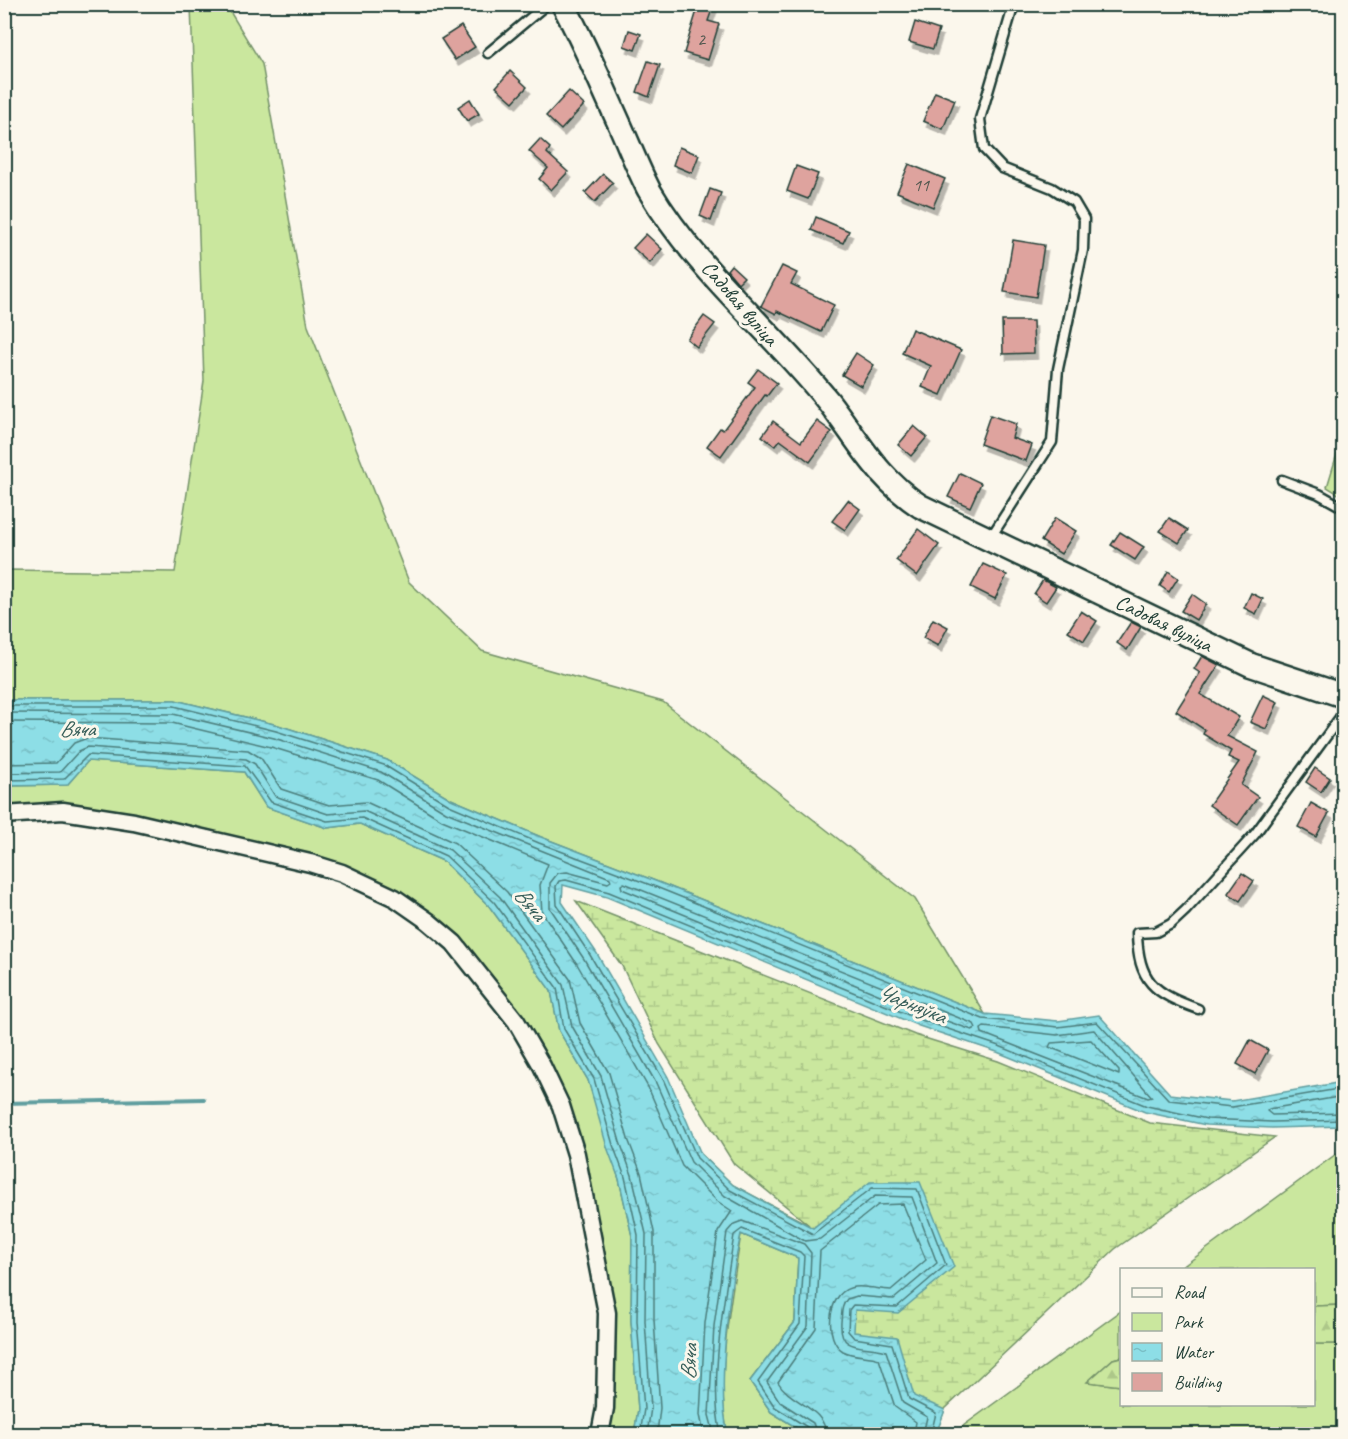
<svg xmlns="http://www.w3.org/2000/svg" width="1348" height="1439" viewBox="0 0 1348 1439" font-family="Caveat,sans-serif">
<style>
.green{fill:#cae79e;stroke:#749269;stroke-width:1.5}
.forest{fill:url(#forest-firs);stroke:#749269;stroke-width:1.5}
.wetland{fill:url(#wetland-marsh);stroke:#749269;stroke-width:1.5}
.water{fill:url(#water-ripples);stroke:#619e9f;stroke-width:1.5}
.lines{fill:none;stroke-linecap:round;stroke-linejoin:round}
.shore{stroke:#4b7d7b;stroke-width:1.5}
.stream{stroke:#619e9f;stroke-width:4}
.building{fill:#dea39e;stroke:#1f3d34;stroke-width:1.5;filter:url(#shadow)}
.lane-casing{stroke:#1f3d34;stroke-width:13}
.street-casing{stroke:#1f3d34;stroke-width:21}
.secondary-casing{stroke:#1f3d34;stroke-width:27}
.lane{stroke:#fbf7ec;stroke-width:8}
.street{stroke:#fbf7ec;stroke-width:16}
.secondary{stroke:#fbf7ec;stroke-width:22}
.labels{text-anchor:middle;dominant-baseline:central;stroke-width:6;stroke-linejoin:round;paint-order:stroke}
.number-label{font-size:18px;fill:#4f564e}
.street-label{font-size:21px;fill:#1f3d34;stroke:#fbf7ec}
.water-label{font-size:22px;font-style:italic;fill:#355d58;stroke:#fbf7ec}
</style>
<defs>
<pattern id="forest-firs" width="22" height="20" patternUnits="userSpaceOnUse" patternTransform="scale(1.5)"><rect width="22" height="20" fill="#cae79e"/><path d="M5 1l3.5 6h-7zM16 11l3.5 6h-7z" fill="#adc789"/></pattern>
<pattern id="wetland-marsh" width="20" height="14" patternUnits="userSpaceOnUse" patternTransform="scale(1.5)"><rect width="20" height="14" fill="#cae79e"/><path d="M1 5h8M5 5V1M11 12h8M15 12V8" fill="none" stroke="#adc789"/></pattern>
<pattern id="water-ripples" width="26" height="14" patternUnits="userSpaceOnUse" patternTransform="scale(1.5)"><rect width="26" height="14" fill="#8ddee6"/><path d="M2 4q2-2 4 0t4 0M15 11q2-2 4 0t4 0" fill="none" stroke="#79bfc6"/></pattern>
<filter id="shadow"><feDropShadow dx="3.5" dy="6" stdDeviation="0" flood-color="#0004"/></filter>
</defs>
<rect width="100%" height="100%" fill="#fbf7ec"/>
<filter id="ink" filterUnits="userSpaceOnUse"><feTurbulence type="fractalNoise" baseFrequency=".0167" numOctaves="2"/><feDisplacementMap in="SourceGraphic" scale="12" xChannelSelector="R" yChannelSelector="G"/><feConvolveMatrix kernelMatrix="1 2 1 2 8 2 1 2 1" color-interpolation-filters="sRGB"/></filter>
<g filter="url(#ink)">
<g class="green">
<polygon points="191,5 226,5 262,64 308,326 409,582 482,651 663,702 915,899 985,1014 658,882 541,837 451,799 387,760 278,725 175,700 5,700 5,570 175,572 204,381"/>
<polygon points="1343,434 1343,497 1327,487"/>
<polygon points="88,761 244,772 266,807 327,828 360,824 443,861 489,906 551,991 559,1031 588,1080 619,1179 632,1236 631,1321 638,1409 634,1434 600,1434 607,1368 586,1202 542,1066 454,943 342,873 63,811 5,815 5,786 67,785"/>
<polygon points="1343,1149 1343,1305 1314,1306 1314,1270 1178,1270"/>
<path d="M741 1234 798 1257 795 1322 750 1381 771 1412 807 1434H728C714 1381 733 1290 741 1234Z"/>
<polygon points="1121,1311 1121,1357 1113,1359 1088,1382 1121,1386 1122,1404 1314,1404 1314,1344 1343,1344 1343,1434 952,1434"/>
</g>
<g class="forest">
<polygon points="1343,1305 1343,1344 1314,1344 1314,1306"/>
<polygon points="1121,1357 1121,1386 1087,1382 1113,1359"/>
</g>
<polygon class="wetland" points="576,901 915,1035 998,1061 1150,1123 1275,1137 1115,1249 945,1409 936,1434 807,1434 771,1412 750,1381 795,1322 798,1258 741,1234 701,1154 733,1185 809,1225 734,1164 659,1044 622,966"/>
<path class="water" d="M4 700H175L278 725 387 760 451 799 541 837 658 882 985 1014 1058 1021 1099 1015 1170 1094 1232 1101 1343 1082V1126L1272 1128 1206 1125 1145 1112 997 1052 919 1026 607 897 563 885 562 902 596 952 668 1077 701 1154 733 1185 813 1228 870 1182H920L954 1267 898 1313 855 1310 854 1332 897 1337 914 1396 945 1410 936 1434H807L771 1412 750 1381 795 1322 798 1258 741 1234C730 1282 716 1388 728 1434H634L638 1409 631 1321 632 1236 619 1179 607 1147 588 1080 559 1031 551 991 489 906 443 861 360 824 327 828 266 807 244 772 88 761 67 785 5 786Z"/>
<g class="lines">
<g class="shore">
<polyline points="4,706 174,706 276,731 384,765 449,805 539,843 656,887 983,1019 1058,1027 1097,1022 1169,1100 1232,1107 1344,1088"/>
<path d="M4 713 173 714 274 738 381 772 446 812 610 878 611 881 608 883 567 872 558 873 550 883V908L584 959 656 1083 691 1162 725 1196 805 1241 820 1239 875 1196 912 1197 937 1263 894 1299 857 1296 847 1299C841 1306 842 1313 841 1322 839 1354 865 1344 886 1351L903 1403 927 1417 923 1434"/>
<polyline points="4,722 172,723 271,747 378,780 442,820 548,864 540,885 542,912 577,964 648,1087 682,1166 717,1201 732,1211 718,1232 705,1323 700,1415 704,1434"/>
<polyline points="4,764 56,763 74,743 87,738 248,750 261,758 281,789 329,805 366,802 455,843 507,892 570,979 580,1023 609,1073 628,1139 641,1173 654,1232 654,1320 660,1408 657,1434"/>
<polyline points="4,773 60,772 79,751 88,747 246,759 255,764 275,796 328,814 364,811 450,850 500,897 563,985 572,1026 601,1076 620,1142 632,1175 646,1234 645,1321 651,1408 647,1434"/>
<polyline points="4,780 64,779 88,755 245,766 271,802 327,821 362,818 446,856 494,902 557,988 564,1029 594,1079 613,1145 625,1177 638,1235 637,1321 644,1409 640,1434"/>
<polygon points="624,883 974,1024 976,1028 972,1030 924,1013 622,889 621,885"/>
<polygon points="984,1027 1057,1035 1094,1030 1152,1097 1148,1098 982,1033 981,1029"/>
<polygon points="1091,1040 1119,1071 1119,1075 1049,1047 1051,1043"/>
<polyline points="1344,1096 1269,1109 1267,1111 1272,1115 1344,1113"/>
<polyline points="714,1434 709,1415 714,1326 727,1232 734,1224 742,1221 804,1244 811,1253 808,1326 767,1382 780,1402 813,1423 817,1434"/>
<path d="M721 1434C708 1382 726 1290 734 1235L742 1229 800 1252 804 1256 800 1324 758 1382 775 1407 807 1427 809 1434"/>
<path d="M826 1434C825 1408 790 1403 778 1382L816 1328 820 1251 878 1205 903 1204 926 1260 891 1290C878 1290 862 1284 850 1288 827 1295 824 1340 843 1351 854 1357 868 1355 879 1359L895 1407 916 1422 914 1434"/>
<polyline points="931,1434 936,1413 909,1399 892,1344 854,1338 848,1331 849,1310 853,1305 897,1307 946,1265 917,1189 872,1188 813,1234 730,1190 697,1158 663,1079 590,955 557,905 556,886 559,881 566,880 609,892 921,1020 999,1046 1147,1106 1207,1119 1272,1122 1344,1120"/>
</g>
<polyline class="stream" points="4,1103 204,1099"/>
</g>
<g class="building">
<polygon points="699,4 714,4 708,21 719,24 708,60 684,53"/>
<polygon points="915,22 939,30 933,49 909,42"/>
<polygon points="461,26 475,47 455,60 441,39"/>
<polygon points="629,30 641,34 635,50 624,46"/>
<polygon points="648,61 660,65 649,97 637,92"/>
<polygon points="510,71 527,87 513,102 496,87"/>
<polygon points="569,91 584,105 561,130 546,116"/>
<polygon points="935,92 955,100 943,129 923,121"/>
<polygon points="470,99 479,114 467,121 458,107"/>
<polygon points="540,139 550,148 547,153 568,172 551,190 539,179 548,168 529,151"/>
<polygon points="679,147 699,155 692,173 673,165"/>
<polygon points="909,164 945,179 933,207 897,192"/>
<polygon points="796,166 818,174 808,199 787,191"/>
<polygon points="603,174 613,183 595,202 585,193"/>
<polygon points="710,189 721,193 711,221 700,216"/>
<polygon points="816,217 849,231 843,243 811,230"/>
<polygon points="646,234 662,249 650,263 633,248"/>
<polygon points="1013,240 1044,245 1036,297 1004,292"/>
<polygon points="731,265 744,277 738,283 727,270"/>
<polygon points="782,266 797,273 791,284 834,305 821,332 777,311 776,314 761,306"/>
<polygon points="704,316 715,324 697,347 687,339"/>
<polygon points="1002,321 1033,321 1034,353 1003,354"/>
<polygon points="912,329 961,350 941,395 922,387 931,366 902,353"/>
<polygon points="856,353 874,365 861,386 842,375"/>
<polygon points="758,369 777,383 767,396 765,395 721,456 707,446 720,428 723,430 755,387 748,382"/>
<polygon points="990,415 1016,424 1012,438 1032,445 1026,461 980,444"/>
<polygon points="773,421 801,442 817,421 832,432 810,462 780,440 775,446 762,436"/>
<polygon points="914,426 927,437 911,456 898,445"/>
<polygon points="960,473 981,483 970,507 948,497"/>
<polygon points="848,500 860,509 845,530 832,521"/>
<polygon points="1055,518 1076,531 1061,554 1041,541"/>
<polygon points="1169,518 1188,530 1179,543 1160,531"/>
<polygon points="918,529 939,545 917,576 896,560"/>
<polygon points="1120,532 1144,547 1135,560 1111,545"/>
<polygon points="983,564 1007,575 995,599 971,587"/>
<polygon points="1168,571 1178,578 1169,592 1160,586"/>
<polygon points="1043,580 1056,587 1046,602 1034,594"/>
<polygon points="1251,593 1263,599 1256,614 1244,608"/>
<polygon points="1192,594 1206,604 1196,620 1181,611"/>
<polygon points="1081,611 1097,621 1084,641 1068,631"/>
<polygon points="933,619 948,627 938,646 923,638"/>
<polygon points="1131,622 1141,627 1127,650 1117,643"/>
<polygon points="1202,656 1219,665 1200,694 1239,717 1227,736 1258,752 1241,785 1258,797 1238,825 1209,805 1239,762 1228,757 1231,751 1203,734 1205,730 1176,711 1200,673 1194,669"/>
<polygon points="1263,695 1278,702 1266,729 1250,722"/>
<polygon points="1315,768 1330,778 1321,792 1306,782"/>
<polygon points="1311,803 1329,813 1316,837 1298,827"/>
<polygon points="1242,873 1254,881 1240,901 1228,893"/>
<polygon points="1250,1040 1268,1050 1255,1074 1237,1064"/>
</g>
<g class="lines">
<g class="lane-casing">
<g id="lane">
<polyline points="488,53 547,4"/>
<polyline points="1282,480 1319,494 1344,508"/>
<polyline points="991,537 1052,442 1058,369 1083,250 1084,219 1074,202 1052,188 1002,168 984,149 980,119 1014,4"/>
<path d="M1198 1009C1154 993 1138 982 1137 933L1156 932 1171 924 1186 910 1255 834 1344 712"/>
</g>
</g>
<g class="street-casing">
<polyline id="street" points="4,815 63,811 134,822 310,863 342,873 395,898 428,921 454,943 516,1021 542,1066 561,1106 576,1154 607,1313 605,1408 600,1434"/>
</g>
<g class="secondary-casing">
<path id="secondary" d="M563 4C584 43 601 83 619 123 629 145 638 169 649 190 696 270 771 330 828 401 859 441 876 477 920 506L1251 665 1344 696"/>
</g>
<use href="#lane" class="lane"/>
<use href="#street" class="street"/>
<use href="#secondary" class="secondary"/>
</g>
</g>
<g class="labels">
<g class="number-label">
<text x="701" y="39">2</text>
<text x="921" y="185">11</text>
</g>
<g class="street-label">
<text transform="translate(740 303) rotate(49)">Садовая вуліца</text>
<text transform="translate(1164 623) rotate(26)">Садовая вуліца</text>
</g>
<g class="water-label">
<text x="77" y="729">Вяча</text>
<text transform="translate(530 904) rotate(50)">Вяча</text>
<text transform="translate(912 1004) rotate(22)">Чарняўка</text>
<text transform="translate(689 1362) rotate(-86)">Вяча</text>
</g>
</g>
<rect width="1348" height="1439" fill="none" stroke="#fbf7ec" stroke-width="24"/>
<rect x="12" y="12" width="1324" height="1415" fill="none" stroke="#1f3d34" stroke-width="2" filter="url(#ink)"/>
<rect x="1120" y="1268" width="195" height="138" fill="#fbf7ec" stroke="#a3ada2" stroke-width="1.5"/>
<rect x="1132" y="1288" width="30" height="9" fill="#fbf7ec" stroke="#a3ada2" stroke-width="1.5"/>
<text x="1174" y="1298" font-size="18" fill="#1f3d34">Road</text>
<rect x="1132" y="1313" width="30" height="18" fill="#cae79e" stroke="#a3ada2" stroke-width="1.5"/>
<text x="1174" y="1328" font-size="18" fill="#1f3d34">Park</text>
<rect x="1132" y="1343" width="30" height="18" fill="url(#water-ripples)" stroke="#a3ada2" stroke-width="1.5"/>
<text x="1174" y="1358" font-size="18" fill="#1f3d34">Water</text>
<rect x="1132" y="1373" width="30" height="18" fill="#dea39e" stroke="#a3ada2" stroke-width="1.5"/>
<text x="1174" y="1388" font-size="18" fill="#1f3d34">Building</text>
</svg>
